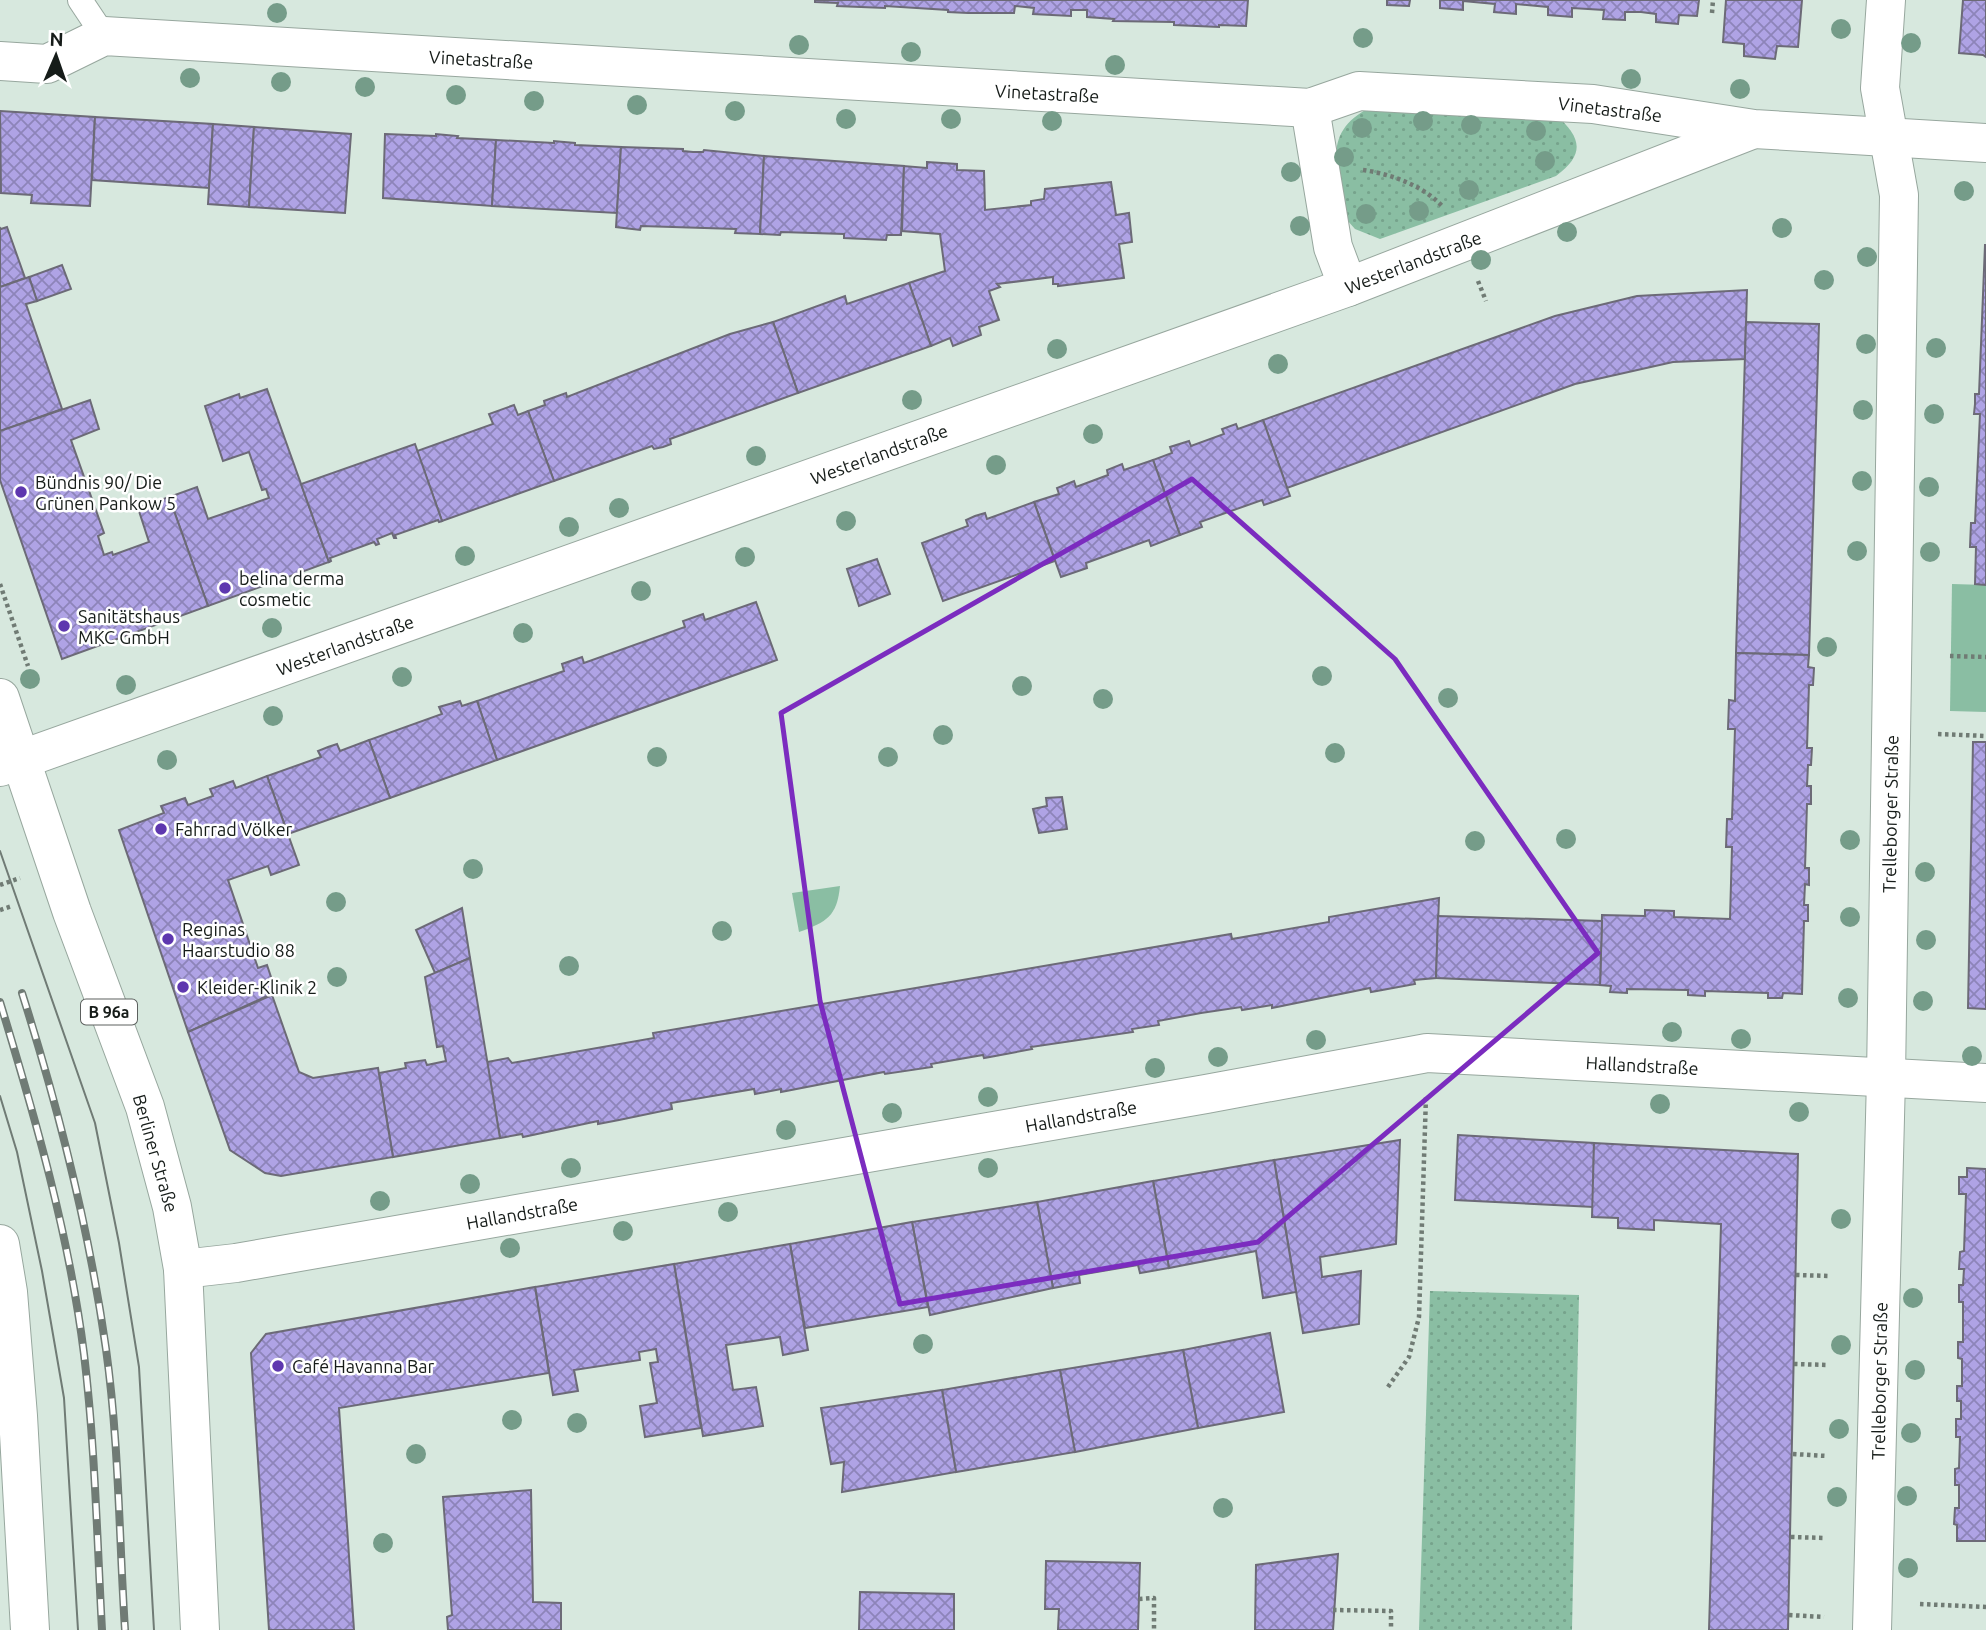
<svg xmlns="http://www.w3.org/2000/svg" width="1986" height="1630" viewBox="0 0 1986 1630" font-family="Ubuntu,sans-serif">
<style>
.grass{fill:url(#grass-dots)}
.park{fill:#8abea3}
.building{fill:url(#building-cross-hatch);stroke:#6c6a77;stroke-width:2}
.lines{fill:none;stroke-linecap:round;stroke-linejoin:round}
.lane-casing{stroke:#97a79e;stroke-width:26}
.street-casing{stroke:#97a79e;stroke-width:40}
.primary-casing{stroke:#97a79e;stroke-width:40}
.path{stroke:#707b74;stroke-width:4.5;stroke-dasharray:3.5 3.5;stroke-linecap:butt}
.lane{stroke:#fff;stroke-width:24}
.street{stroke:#fff;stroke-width:38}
.primary{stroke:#fff;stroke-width:38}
.tram{stroke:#707b75;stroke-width:2}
.rail-casing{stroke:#707b75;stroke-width:8}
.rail{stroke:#fff;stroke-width:5;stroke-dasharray:16;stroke-linecap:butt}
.tree{fill:#759c89}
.marked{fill:none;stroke:#7b2cbf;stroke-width:5;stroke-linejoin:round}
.poi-dot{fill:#5e37af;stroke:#fff;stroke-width:2.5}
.labels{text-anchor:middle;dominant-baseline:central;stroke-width:5;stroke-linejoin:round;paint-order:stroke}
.shield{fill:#fff;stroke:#5c605e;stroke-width:2}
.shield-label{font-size:16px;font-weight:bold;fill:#161c19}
.street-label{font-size:18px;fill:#161c19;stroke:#fff}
.poi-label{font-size:18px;fill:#161c19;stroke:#fff;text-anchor:start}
</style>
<defs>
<pattern id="grass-dots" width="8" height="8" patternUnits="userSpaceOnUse" patternTransform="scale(1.75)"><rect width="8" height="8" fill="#8abea3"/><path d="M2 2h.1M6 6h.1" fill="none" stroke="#76a38c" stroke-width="1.8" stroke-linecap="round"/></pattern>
<pattern id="building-cross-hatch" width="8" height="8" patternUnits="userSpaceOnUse" patternTransform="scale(1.75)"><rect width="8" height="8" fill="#afa3e5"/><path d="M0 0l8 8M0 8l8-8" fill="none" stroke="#8d84b9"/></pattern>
</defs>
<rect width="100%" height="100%" fill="#d7e8de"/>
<g class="grass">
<path d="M1371 107 1556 115C1581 137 1586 154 1556 176L1380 239 1355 229 1347 220C1339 173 1318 133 1371 107Z"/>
<polygon points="1430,1291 1579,1295 1572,1630 1419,1630"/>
</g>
<g class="park">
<polygon points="1952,584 1986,585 1986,712 1950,711"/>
<path d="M840 886C837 916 827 922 799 932L792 893Z"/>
</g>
<g class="building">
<polygon points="815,0 1248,0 1246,26 1219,25 1219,27 1174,25 1174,22 1113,21 1114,19 1087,17 1087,10 1071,10 1071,16 1033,14 1034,8 1015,6 1014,13 968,13 948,12 948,10 885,6 885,8 837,6 838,3 815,2"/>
<polygon points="1387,0 1410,0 1409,6 1387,5"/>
<polygon points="1440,0 1699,0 1697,16 1679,15 1678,24 1656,22 1656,14 1641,12 1625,12 1625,20 1603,19 1604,10 1572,8 1572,17 1548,15 1548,7 1516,4 1516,14 1494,12 1495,4 1463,1 1463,10 1440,8"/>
<polygon points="1726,0 1802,0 1798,47 1777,46 1775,59 1744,56 1744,44 1723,42"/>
<polygon points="1963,0 1986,0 1986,57 1983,55 1959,53"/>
<polygon points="0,111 95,117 90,206 31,203 32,195 1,193"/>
<polygon points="95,117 213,124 209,188 92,180"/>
<polygon points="213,124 254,127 249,207 208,204"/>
<polygon points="254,127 351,134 345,213 249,207"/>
<polygon points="385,134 436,136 436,134 446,135 458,136 457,138 496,140 492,206 383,198"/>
<polygon points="496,140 554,143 554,141 564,142 575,143 575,145 621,147 617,213 492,206"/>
<polygon points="621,147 683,149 683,151 693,152 703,152 704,150 764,156 760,234 735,233 736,229 641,226 640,230 616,227"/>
<polygon points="764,156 904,166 901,235 887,235 886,240 844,238 844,234 781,232 780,235 760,234"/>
<polygon points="927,162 957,164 957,170 984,171 985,210 1031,205 1031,201 1044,199 1045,189 1111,182 1116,215 1129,213 1132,242 1119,244 1124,278 1058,286 1058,284 1053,284 1053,277 997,284 1000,287 989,291 999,320 979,327 981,335 953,346 950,338 931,346 909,283 945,271 940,234 902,231 904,166 927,168"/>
<polygon points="7,227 25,278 0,287 0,228 1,229"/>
<polygon points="1985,245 1986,245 1986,585 1975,584 1976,547 1970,547 1971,523 1975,523 1980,414 1974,414 1975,404 1975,394 1979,394"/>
<polygon points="62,265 71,289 37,301 29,277"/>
<polygon points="29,277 37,301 26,304 62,409 0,431 0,287"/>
<polygon points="909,283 931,346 798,393 773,322 845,296 847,304"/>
<polygon points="1747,290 1745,359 1673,362 1575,384 1287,488 1263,420 1555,316 1637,296"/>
<polygon points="773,322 798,393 670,439 671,444 663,447 654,449 652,446 554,481 528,411 545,405 544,401 566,393 567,397 730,334"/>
<polygon points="1746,322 1819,324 1809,655 1736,653"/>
<polygon points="267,389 329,562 208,606 169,497 197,487 208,519 269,498 266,489 262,490 249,452 223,461 205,406 239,394 240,398"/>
<polygon points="90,400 99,429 71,440 104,533 98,536 104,555 112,552 113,555 149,542 138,508 169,497 208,606 62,659 0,480 0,431"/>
<polygon points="514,405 518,415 528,411 554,481 442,521 417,451 493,424 489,414"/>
<polygon points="1263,420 1290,496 1264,505 1262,500 1200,522 1202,527 1180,535 1153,460 1172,453 1170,447 1189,441 1191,446 1224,434 1222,429 1236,424 1238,429"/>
<polygon points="415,444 442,521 439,522 438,520 395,535 396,538 394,538 392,533 377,539 379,544 376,545 374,542 330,558 331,561 329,562 301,484"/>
<polygon points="1153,460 1180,535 1151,546 1149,540 1086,563 1087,568 1061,577 1034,502 1059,494 1057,488 1074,481 1076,487 1108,475 1107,470 1122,464 1124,470"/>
<polygon points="1034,502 1055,561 943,601 922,543 968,526 966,520 975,516 985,513 987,519"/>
<polygon points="877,559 890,594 859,606 847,569"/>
<polygon points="756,602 777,660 497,760 477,701 564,671 562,664 582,657 584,663 685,627 683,621 703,614 705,620"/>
<polygon points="1736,653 1809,655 1808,667 1814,668 1813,685 1809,685 1807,748 1812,748 1811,765 1808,765 1807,786 1811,786 1811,804 1807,804 1805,868 1809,868 1809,885 1805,884 1804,905 1808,905 1808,921 1804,921 1802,994 1783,993 1782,998 1768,998 1768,993 1705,991 1705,996 1688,995 1688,990 1627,989 1627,993 1610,992 1611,986 1600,985 1602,915 1645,916 1645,910 1674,911 1674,917 1730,919 1732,847 1726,847 1727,819 1732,819 1735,729 1728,729 1729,700 1735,701"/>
<polygon points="460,701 462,706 477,701 497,760 390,798 369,740 442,714 439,707"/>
<polygon points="369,740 390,798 288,834 267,776 321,757 318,751 328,747 337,744 340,751"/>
<polygon points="1973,742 1986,742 1986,1009 1968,1008"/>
<polygon points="267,776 299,865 271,875 268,866 228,880 258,968 267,965 276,992 188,1032 119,830 164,813 161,806 185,798 188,805 213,796 210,789 233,781 236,788"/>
<polygon points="1062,797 1067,829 1039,833 1033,809 1047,806 1046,798"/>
<polygon points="1439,898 1436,978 1414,980 1415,984 1371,992 1370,988 1272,1008 1272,1005 1242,1010 1241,1007 1201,1013 1158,1021 1159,1025 1132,1029 1133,1032 1031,1047 1032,1049 1006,1054 984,1058 983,1055 931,1064 932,1067 885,1074 884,1072 781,1092 781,1089 755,1094 754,1089 671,1103 672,1109 619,1120 598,1124 598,1121 523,1137 522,1134 500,1138 487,1062 508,1058 512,1063 654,1038 653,1033 1231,934 1232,939 1329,922 1329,917"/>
<polygon points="462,908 470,958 435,973 416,930"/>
<polygon points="1438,916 1602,921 1600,985 1436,978"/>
<polygon points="470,958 500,1138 393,1157 379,1073 406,1068 405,1063 425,1060 427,1065 446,1061 443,1046 437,1047 425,977"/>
<polygon points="272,995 299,1072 313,1078 378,1068 393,1157 281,1176 265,1173 230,1150 188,1032"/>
<polygon points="1458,1135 1594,1143 1593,1207 1455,1200"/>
<polygon points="1400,1140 1396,1244 1320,1257 1322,1277 1361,1271 1359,1324 1303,1333 1274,1160"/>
<polygon points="1594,1143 1798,1154 1788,1630 1709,1630 1721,1224 1654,1220 1654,1230 1618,1228 1618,1218 1592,1217"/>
<polygon points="1274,1160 1296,1292 1263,1298 1256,1251 1169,1268 1153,1181"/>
<polygon points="1967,1168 1986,1169 1986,1541 1957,1541 1957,1525 1954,1524 1955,1508 1959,1508 1959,1485 1955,1485 1955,1469 1959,1468 1960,1437 1956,1437 1956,1419 1961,1419 1961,1401 1957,1401 1957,1386 1962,1386 1962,1359 1958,1358 1958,1342 1963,1342 1963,1302 1959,1302 1959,1285 1963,1285 1964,1269 1959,1269 1960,1252 1964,1251 1966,1194 1959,1194 1959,1177 1967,1177"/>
<polygon points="1153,1181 1169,1268 1140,1273 1138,1265 1079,1275 1080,1283 1053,1288 1037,1202"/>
<polygon points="1037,1202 1053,1288 930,1315 912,1222"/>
<polygon points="912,1222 928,1307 805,1328 790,1244"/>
<polygon points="790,1244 808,1350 783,1355 780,1337 726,1345 733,1390 756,1387 763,1426 703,1436 674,1264"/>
<polygon points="674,1264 701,1428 645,1437 640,1406 657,1403 650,1363 658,1362 656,1349 639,1352 640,1360 574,1370 578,1391 553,1395 535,1287"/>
<polygon points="535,1287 549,1373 339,1408 354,1630 269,1630 251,1353 266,1334"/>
<polygon points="1270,1333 1284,1412 1198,1428 1183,1350"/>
<polygon points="1183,1350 1198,1428 1075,1452 1060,1370"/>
<polygon points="1060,1370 1075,1452 956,1472 942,1390"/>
<polygon points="942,1390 956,1472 842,1492 844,1462 831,1464 821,1408"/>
<polygon points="531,1490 533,1602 561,1603 561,1630 448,1630 447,1617 452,1615 443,1497"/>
<polygon points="1338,1554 1333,1630 1255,1630 1256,1565"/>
<polygon points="1046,1561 1140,1563 1138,1630 1058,1630 1059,1609 1045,1609"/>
<polygon points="860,1592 954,1594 954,1630 859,1630"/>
</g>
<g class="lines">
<g class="lane-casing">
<polyline id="lane" points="80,0 104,36"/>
</g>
<g class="street-casing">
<g id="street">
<polyline points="0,61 47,64 104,36 1310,108 1359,91 1593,104 1754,129 1986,143"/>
<polyline points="1310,108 1333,247 1348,287"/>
<polyline points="0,767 1348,287 1751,130"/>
<polyline points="183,1269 236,1263 1206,1094 1427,1053 1986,1083"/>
<polyline points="1872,1630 1886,1078 1899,195 1880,88 1886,0"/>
</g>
</g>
<g class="primary-casing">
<g id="primary">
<polyline points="0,698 72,912 145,1107 172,1207 183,1269 200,1630"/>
<polyline points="0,1244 8,1292 18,1416 30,1630"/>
</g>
</g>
<g class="path">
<polyline points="1712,13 1713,0"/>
<path d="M1363 170C1391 174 1424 186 1443 207"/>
<polyline points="1478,281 1486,301"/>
<polyline points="0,584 28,666"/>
<polyline points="1950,656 1986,657"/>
<polyline points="1938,734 1986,736"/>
<polyline points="0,885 20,878"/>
<polyline points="0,910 12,906"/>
<polyline points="1796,1275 1830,1276"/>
<polyline points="1794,1364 1828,1365"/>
<polyline points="1388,1387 1409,1357 1419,1317 1426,1096"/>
<polyline points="1793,1454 1827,1456"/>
<polyline points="1791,1537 1825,1538"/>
<polyline points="1139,1599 1154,1598 1154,1630"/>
<polyline points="1920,1604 1986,1607"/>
<polyline points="1333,1610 1391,1611 1391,1630"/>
<polyline points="1789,1615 1824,1617"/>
</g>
<use href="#lane" class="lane"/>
<use href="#street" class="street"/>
<use href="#primary" class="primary"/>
<g class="tram">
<polyline points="0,851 95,1123 119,1243 139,1367 154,1630"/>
<polyline points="0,1096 17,1152 42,1271 64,1398 78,1630"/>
</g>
<g class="rail-casing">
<g id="rail">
<path d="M22 993C59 1110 89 1229 106 1349 119 1442 119 1537 125 1630"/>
<path d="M0 1002C35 1117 69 1234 84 1354 95 1445 97 1538 102 1630"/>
</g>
</g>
<use href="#rail" class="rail"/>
</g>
<g class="tree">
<circle cx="277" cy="13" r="10"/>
<circle cx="1841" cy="29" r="10"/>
<circle cx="1363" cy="38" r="10"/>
<circle cx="1911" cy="43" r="10"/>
<circle cx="799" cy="45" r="10"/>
<circle cx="911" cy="52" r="10"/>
<circle cx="1115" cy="65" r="10"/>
<circle cx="190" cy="78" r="10"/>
<circle cx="1631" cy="79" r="10"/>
<circle cx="281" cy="82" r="10"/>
<circle cx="365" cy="87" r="10"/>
<circle cx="1740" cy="89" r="10"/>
<circle cx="456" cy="95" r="10"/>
<circle cx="534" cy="101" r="10"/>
<circle cx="637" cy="105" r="10"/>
<circle cx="735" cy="111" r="10"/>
<circle cx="846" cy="119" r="10"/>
<circle cx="951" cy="119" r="10"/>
<circle cx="1052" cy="121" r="10"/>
<circle cx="1423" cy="121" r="10"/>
<circle cx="1471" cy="125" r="10"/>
<circle cx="1362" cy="128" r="10"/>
<circle cx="1536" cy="131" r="10"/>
<circle cx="1344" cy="157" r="10"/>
<circle cx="1545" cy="161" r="10"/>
<circle cx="1291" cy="172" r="10"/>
<circle cx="1469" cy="190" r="10"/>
<circle cx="1964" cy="191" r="10"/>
<circle cx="1419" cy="211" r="10"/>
<circle cx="1366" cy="214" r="10"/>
<circle cx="1300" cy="226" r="10"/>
<circle cx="1782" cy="228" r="10"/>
<circle cx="1567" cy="232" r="10"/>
<circle cx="1867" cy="257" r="10"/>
<circle cx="1481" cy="260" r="10"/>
<circle cx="1824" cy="280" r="10"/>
<circle cx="1866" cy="344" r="10"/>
<circle cx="1936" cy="348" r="10"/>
<circle cx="1057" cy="349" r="10"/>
<circle cx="1278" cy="364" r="10"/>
<circle cx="912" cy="400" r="10"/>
<circle cx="1863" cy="410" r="10"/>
<circle cx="1934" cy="414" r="10"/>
<circle cx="1093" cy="434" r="10"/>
<circle cx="756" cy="456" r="10"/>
<circle cx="996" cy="465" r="10"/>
<circle cx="1862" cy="481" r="10"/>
<circle cx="1929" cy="487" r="10"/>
<circle cx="619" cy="508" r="10"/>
<circle cx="846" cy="521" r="10"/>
<circle cx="569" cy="527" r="10"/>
<circle cx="1857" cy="551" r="10"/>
<circle cx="1930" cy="552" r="10"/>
<circle cx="465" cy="556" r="10"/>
<circle cx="745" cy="557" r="10"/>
<circle cx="641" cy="591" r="10"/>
<circle cx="272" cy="628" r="10"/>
<circle cx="523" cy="633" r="10"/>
<circle cx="1827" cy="647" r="10"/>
<circle cx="1322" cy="676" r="10"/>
<circle cx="402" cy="677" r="10"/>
<circle cx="30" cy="679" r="10"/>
<circle cx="126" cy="685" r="10"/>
<circle cx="1022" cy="686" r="10"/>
<circle cx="1448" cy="698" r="10"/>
<circle cx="1103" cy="699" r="10"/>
<circle cx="273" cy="716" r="10"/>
<circle cx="943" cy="735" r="10"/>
<circle cx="1335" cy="753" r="10"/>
<circle cx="657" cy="757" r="10"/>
<circle cx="888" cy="757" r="10"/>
<circle cx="167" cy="760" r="10"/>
<circle cx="1566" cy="839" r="10"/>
<circle cx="1850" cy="840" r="10"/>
<circle cx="1475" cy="841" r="10"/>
<circle cx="473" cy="869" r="10"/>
<circle cx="1925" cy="872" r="10"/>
<circle cx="336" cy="902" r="10"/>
<circle cx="1850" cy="917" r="10"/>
<circle cx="722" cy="931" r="10"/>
<circle cx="1926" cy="940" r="10"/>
<circle cx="569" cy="966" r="10"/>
<circle cx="337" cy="977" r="10"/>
<circle cx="1848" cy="998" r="10"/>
<circle cx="1923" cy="1001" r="10"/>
<circle cx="1672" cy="1032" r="10"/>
<circle cx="1741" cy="1039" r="10"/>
<circle cx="1316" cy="1040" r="10"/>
<circle cx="1972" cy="1056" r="10"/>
<circle cx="1218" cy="1057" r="10"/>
<circle cx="1155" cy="1068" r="10"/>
<circle cx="988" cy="1097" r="10"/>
<circle cx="1660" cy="1104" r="10"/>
<circle cx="1799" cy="1112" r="10"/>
<circle cx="892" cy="1113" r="10"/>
<circle cx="786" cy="1130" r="10"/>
<circle cx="571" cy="1168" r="10"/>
<circle cx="988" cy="1168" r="10"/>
<circle cx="470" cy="1184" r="10"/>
<circle cx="380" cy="1201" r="10"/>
<circle cx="728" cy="1212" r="10"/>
<circle cx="1841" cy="1219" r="10"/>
<circle cx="623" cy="1231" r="10"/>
<circle cx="510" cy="1248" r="10"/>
<circle cx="1913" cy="1298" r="10"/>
<circle cx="923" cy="1344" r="10"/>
<circle cx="1841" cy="1345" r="10"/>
<circle cx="1915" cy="1370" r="10"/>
<circle cx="512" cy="1420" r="10"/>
<circle cx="577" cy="1423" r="10"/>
<circle cx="1839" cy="1429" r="10"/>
<circle cx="1911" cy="1433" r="10"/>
<circle cx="416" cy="1454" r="10"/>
<circle cx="1907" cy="1496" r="10"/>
<circle cx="1837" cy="1497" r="10"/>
<circle cx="1223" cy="1508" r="10"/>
<circle cx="383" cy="1543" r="10"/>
<circle cx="1908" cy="1568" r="10"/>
</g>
<path class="marked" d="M1192 479 1395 659 1598 953 1258 1242 900 1304 820 1001 781 713Z"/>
<g class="poi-dot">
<circle cx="21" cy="492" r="7"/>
<circle cx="225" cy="588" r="7"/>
<circle cx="64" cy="626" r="7"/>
<circle cx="161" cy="829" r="7"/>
<circle cx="168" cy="939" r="7"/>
<circle cx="183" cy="987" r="7"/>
<circle cx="278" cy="1366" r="7"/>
</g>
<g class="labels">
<rect class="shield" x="81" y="999.5" width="56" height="25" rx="5"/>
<g class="shield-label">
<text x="109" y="1012">B 96a</text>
</g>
<g class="street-label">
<text transform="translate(481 59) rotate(3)">Vinetastraße</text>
<text transform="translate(1047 93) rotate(3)">Vinetastraße</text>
<text transform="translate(1610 109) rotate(7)">Vinetastraße</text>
<text transform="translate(1413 262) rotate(-21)">Westerlandstraße</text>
<text transform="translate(879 454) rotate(-20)">Westerlandstraße</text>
<text transform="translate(345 645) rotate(-20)">Westerlandstraße</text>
<text transform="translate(1890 814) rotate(-89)">Trelleborger Straße</text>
<text transform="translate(1642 1065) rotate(3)">Hallandstraße</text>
<text transform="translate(1081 1116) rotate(-10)">Hallandstraße</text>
<text transform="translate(156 1153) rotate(74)">Berliner Straße</text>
<text transform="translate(522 1213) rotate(-10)">Hallandstraße</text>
<text transform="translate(1879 1381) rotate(-89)">Trelleborger Straße</text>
</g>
<g class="poi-label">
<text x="35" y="482">Bündnis 90/ Die<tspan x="35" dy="21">Grünen Pankow 5</tspan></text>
<text x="239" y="578">belina derma<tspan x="239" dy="21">cosmetic</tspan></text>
<text x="78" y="616">Sanitätshaus<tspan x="78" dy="21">MKC GmbH</tspan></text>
<text x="175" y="829">Fahrrad Völker</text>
<text x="182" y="929">Reginas<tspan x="182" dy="21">Haarstudio 88</tspan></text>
<text x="197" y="987">Kleider-Klinik 2</text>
<text x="292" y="1366">Café Havanna Bar</text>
</g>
</g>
<g transform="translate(56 56) rotate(2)" stroke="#ffffff" stroke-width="5" paint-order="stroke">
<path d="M0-5L12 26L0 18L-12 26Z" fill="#161c19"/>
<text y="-10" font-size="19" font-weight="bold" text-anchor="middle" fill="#161c19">N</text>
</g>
</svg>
